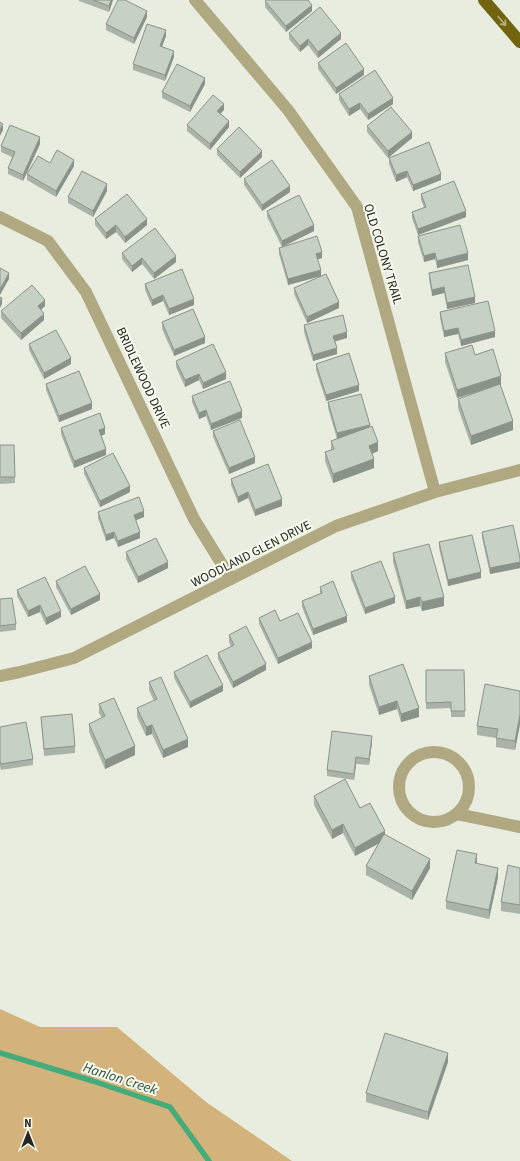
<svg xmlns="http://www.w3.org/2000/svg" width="520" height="1161" viewBox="0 0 520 1161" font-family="'Source Sans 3',sans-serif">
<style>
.green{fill:#d4b27b}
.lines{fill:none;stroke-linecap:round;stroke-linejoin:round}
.stream{stroke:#44ab7b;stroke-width:5.5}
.minor{stroke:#afa881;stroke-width:12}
.trunk{stroke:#72640e;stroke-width:12}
.wall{fill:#abb3a9}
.shaded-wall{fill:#8b928a}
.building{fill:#c7d0c5;stroke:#8b928a}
.oneway{stroke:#b4af7e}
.labels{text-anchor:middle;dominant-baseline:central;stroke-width:4;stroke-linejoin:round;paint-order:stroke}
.street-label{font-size:13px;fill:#252722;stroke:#f7faed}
.water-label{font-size:14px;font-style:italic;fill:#254f3a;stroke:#f7faed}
</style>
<rect width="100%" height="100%" fill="#e9ede0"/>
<polygon class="green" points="0,1009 40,1027 117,1027 206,1102 292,1161 0,1161"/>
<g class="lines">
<polyline class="stream" points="0,1053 93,1081 170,1107 209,1161"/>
<g class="minor">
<polyline points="195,0 288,110 357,207 435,492"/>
<polyline points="0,217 48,241 86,292 194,519 231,579"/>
<polyline points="0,676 20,672 74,658 336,526 435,492 520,470"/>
<circle cx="434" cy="787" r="35"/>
<polyline points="457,814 520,827"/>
</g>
<polyline class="trunk" points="484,0 520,42"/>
</g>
<g class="wall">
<polygon points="79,0 113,0 109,12 79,1"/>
<polygon points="265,1 312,11 286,32 265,7"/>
<polygon points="147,17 134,44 106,30 106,24"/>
<polygon points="289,33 341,39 318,58 308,45 300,52 289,39"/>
<polygon points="166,36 162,46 174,57 165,81 133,70 133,64"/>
<polygon points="318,63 364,75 336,94 318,69"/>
<polygon points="205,84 190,112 162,98 162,92"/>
<polygon points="339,94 393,104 368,120 360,109 349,116 339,100"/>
<polygon points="224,110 220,114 229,127 210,150 187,131 187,125"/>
<polygon points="367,126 412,138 388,158 367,132"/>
<polygon points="40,144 23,181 8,174 8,168 12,157 1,152 1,146"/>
<polygon points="217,149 262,157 240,178 217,155"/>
<polygon points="389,158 441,180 413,191 407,177 396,182 389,164"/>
<polygon points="50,163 74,166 56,197 27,180 27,174"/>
<polygon points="244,179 290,192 262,211 244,185"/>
<polygon points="107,191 93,217 68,203 68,197"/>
<polygon points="421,194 466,217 418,235 412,218 412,212 424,207 421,200"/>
<polygon points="267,211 314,231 282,247 267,217"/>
<polygon points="95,219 147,225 125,243 116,232 106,239 95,225"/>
<polygon points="418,236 468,260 437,268 435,259 424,262 418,242"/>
<polygon points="279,248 322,258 317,259 321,276 288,285 279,254"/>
<polygon points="122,253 176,262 154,279 142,264 132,272 122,259"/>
<polygon points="429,273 475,303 447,309 444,293 432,296 429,279"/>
<polygon points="145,284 194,305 169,315 163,301 152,306 145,290"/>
<polygon points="294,288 339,308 307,323 294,294"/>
<polygon points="45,306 41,310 44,320 21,340 1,318 1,311"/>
<polygon points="440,312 495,337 461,346 458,334 444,337 440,318"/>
<polygon points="162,322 205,343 174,356 162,329"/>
<polygon points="304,325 347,338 335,341 337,354 313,361 304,332"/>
<polygon points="29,344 71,364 44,379 29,350"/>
<polygon points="445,353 475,355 501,384 500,385 513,430 471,445 458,408 458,399 480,391 457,398 445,362"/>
<polygon points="176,361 226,379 203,389 199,380 185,387 176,367"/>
<polygon points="316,364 359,391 326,401 316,370"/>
<polygon points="46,384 92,409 59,422 46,390"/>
<polygon points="192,396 242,418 211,430 206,416 199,419 192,402"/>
<polygon points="328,402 370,427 378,451 372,454 374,468 333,483 325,461 325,452 331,450 331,441 337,439 328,408"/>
<polygon points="61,428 105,434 101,436 106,455 74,468 61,434"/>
<polygon points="213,431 255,463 229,474 213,437"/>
<polygon points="0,445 15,477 15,483 0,484"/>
<polygon points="84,468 130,492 100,507 84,474"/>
<polygon points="231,479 282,506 255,516 248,498 238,503 231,485"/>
<polygon points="98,512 144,517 136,520 140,538 118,547 114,538 106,541 98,518"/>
<polygon points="482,532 520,558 520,568 490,574 482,538"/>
<polygon points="439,542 481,578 448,586 439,548"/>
<polygon points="126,552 168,568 138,583 126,559"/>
<polygon points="393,553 444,606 422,611 420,606 406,609 393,562"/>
<polygon points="351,572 395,603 365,614 351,578"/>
<polygon points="56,581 100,600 71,615 56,587"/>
<polygon points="320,587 347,622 313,635 302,607 302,601 320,594"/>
<polygon points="17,590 61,617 46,625 40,612 28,617 17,596"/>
<polygon points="0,599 16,624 16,630 0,632"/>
<polygon points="259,618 280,621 312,648 278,664 259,624"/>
<polygon points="229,635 266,670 233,688 218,659 218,653 231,647 229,642"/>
<polygon points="426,670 464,670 465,717 451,717 451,708 426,709"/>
<polygon points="174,672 223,691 190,708 174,678"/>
<polygon points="369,676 419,717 401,722 397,709 379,715 369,685"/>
<polygon points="149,682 188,747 163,758 152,734 146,736 137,717 137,708 154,701 149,690"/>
<polygon points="520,691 520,724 515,750 496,747 496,738 477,735 477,726"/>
<polygon points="99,704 135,755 105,769 89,732 89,724 102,718 99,713"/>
<polygon points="41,717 75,746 75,753 44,756"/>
<polygon points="0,727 33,759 33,765 1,770 0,767"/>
<polygon points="372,742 369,765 356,764 354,780 327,776 327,770"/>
<polygon points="314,796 360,808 385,835 430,868 412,900 366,875 366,866 378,844 355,856 343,833 332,839 314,805"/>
<polygon points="477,864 498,877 489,919 446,909 446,901"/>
<polygon points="520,868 520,914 501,911 501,902"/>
<polygon points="448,1062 428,1120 366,1102 366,1093"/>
</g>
<g class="shaded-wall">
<polygon points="111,0 113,0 109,12 109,6"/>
<polygon points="312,5 312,11 286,32 286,26"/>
<polygon points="147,11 147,17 134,44 134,38"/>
<polygon points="166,30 166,36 160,52 160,46"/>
<polygon points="341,33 341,39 318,58 318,52"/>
<polygon points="308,39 308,45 300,52 300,46"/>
<polygon points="174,51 174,57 165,81 165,75"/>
<polygon points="364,69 364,75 336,94 336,88"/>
<polygon points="205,78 205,84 190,112 190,106"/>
<polygon points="393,98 393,104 368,120 368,114"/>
<polygon points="360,103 360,109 349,116 349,109"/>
<polygon points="224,104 224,110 217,117 217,111"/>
<polygon points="229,121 229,127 210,150 210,144"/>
<polygon points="3,124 3,130 0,136 0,130"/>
<polygon points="412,132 412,138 388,158 388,151"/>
<polygon points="40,137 40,144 23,181 23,175"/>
<polygon points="262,151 262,157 240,178 240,172"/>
<polygon points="74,160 74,166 56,197 56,191"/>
<polygon points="407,171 407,177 396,182 396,175"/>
<polygon points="441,174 441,180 413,191 413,185"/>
<polygon points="107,184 107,191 93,217 93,211"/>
<polygon points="290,186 290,192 262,211 262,205"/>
<polygon points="466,211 466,217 418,235 418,229"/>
<polygon points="147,219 147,225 125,243 125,237"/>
<polygon points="116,225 116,232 106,239 106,233"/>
<polygon points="314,225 314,231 282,247 282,241"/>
<polygon points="322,252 322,258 316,260 316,254"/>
<polygon points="435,253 435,259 424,262 424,256"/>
<polygon points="468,253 468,260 437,268 437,261"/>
<polygon points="176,256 176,262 154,279 154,273"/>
<polygon points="142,258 142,264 132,272 132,266"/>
<polygon points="321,270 321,276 288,285 288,279"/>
<polygon points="9,273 9,279 0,295 0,289"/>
<polygon points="444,287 444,293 432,296 432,290"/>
<polygon points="163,295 163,301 152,306 152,300"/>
<polygon points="475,297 475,303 447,309 447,303"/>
<polygon points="2,298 2,304 0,308 0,302"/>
<polygon points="194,299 194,305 169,315 169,309"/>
<polygon points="45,300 45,306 38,312 38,306"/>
<polygon points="339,302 339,308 307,323 307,317"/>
<polygon points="44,314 44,320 21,340 21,333"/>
<polygon points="458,328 458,334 444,337 444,331"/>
<polygon points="495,331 495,337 461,346 461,340"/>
<polygon points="347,332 347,338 333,342 333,336"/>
<polygon points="205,337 205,343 174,356 174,350"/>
<polygon points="337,348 337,354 313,361 313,355"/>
<polygon points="71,358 71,364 44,379 44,373"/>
<polygon points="226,372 226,379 203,389 203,383"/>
<polygon points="199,374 199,380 185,387 185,380"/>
<polygon points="501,376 501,384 457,398 457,390"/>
<polygon points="359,385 359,391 326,401 326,395"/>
<polygon points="92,403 92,409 59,422 59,416"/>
<polygon points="206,410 206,416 199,419 199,413"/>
<polygon points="242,411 242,418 211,430 211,424"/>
<polygon points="513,421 513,430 471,445 471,436"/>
<polygon points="370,425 370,431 337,440 337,433"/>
<polygon points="105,428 105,434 99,437 99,430"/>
<polygon points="378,442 378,451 369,455 369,446"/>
<polygon points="106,449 106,455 74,468 74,461"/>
<polygon points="255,457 255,463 229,474 229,468"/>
<polygon points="374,459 374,468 333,483 333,474"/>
<polygon points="130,486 130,492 100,507 100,501"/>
<polygon points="248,492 248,498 238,503 238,497"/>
<polygon points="282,499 282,506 255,516 255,510"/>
<polygon points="144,511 144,517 134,521 134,515"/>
<polygon points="114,532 114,538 106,541 106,535"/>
<polygon points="140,532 140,538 118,547 118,541"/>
<polygon points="168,562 168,568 138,583 138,577"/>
<polygon points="520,562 520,568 490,574 490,568"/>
<polygon points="481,572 481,578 448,586 448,580"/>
<polygon points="100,594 100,600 71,615 71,609"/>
<polygon points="395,597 395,603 365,614 365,608"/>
<polygon points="420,597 420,606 406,609 406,601"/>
<polygon points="444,597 444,606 422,611 422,602"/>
<polygon points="40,605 40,612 28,617 28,611"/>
<polygon points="61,611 61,617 46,625 46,618"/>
<polygon points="347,616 347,622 313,635 313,629"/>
<polygon points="312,642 312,648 278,664 278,658"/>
<polygon points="266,664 266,670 233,688 233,682"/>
<polygon points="223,685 223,691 190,708 190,702"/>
<polygon points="397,701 397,709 379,715 379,707"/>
<polygon points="419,708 419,717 401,722 401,714"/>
<polygon points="520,715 520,724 515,750 515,741"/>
<polygon points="152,725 152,734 146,736 146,727"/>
<polygon points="372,736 372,742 369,765 369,759"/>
<polygon points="188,739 188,747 163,758 163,750"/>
<polygon points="135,746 135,755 105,769 105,760"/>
<polygon points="356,757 356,764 354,780 354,774"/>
<polygon points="343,824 343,833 332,839 332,830"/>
<polygon points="385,831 385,840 355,856 355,848"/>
<polygon points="477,854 477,863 475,872 475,863"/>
<polygon points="430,859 430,868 412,900 412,891"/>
<polygon points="498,868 498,877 489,919 489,910"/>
<polygon points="448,1053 448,1062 428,1120 428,1112"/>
</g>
<g class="building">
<polygon points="93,0 111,0 109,6"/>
<polygon points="118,0 125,0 147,11 134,38 106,24"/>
<polygon points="267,0 308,0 312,5 286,26 265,1"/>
<polygon points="320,7 341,33 318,52 308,39 300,46 289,33"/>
<polygon points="147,24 166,30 160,46 174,51 165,75 133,64"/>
<polygon points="346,43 364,69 336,88 318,63"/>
<polygon points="177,64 205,78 190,106 162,92"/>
<polygon points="375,70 393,98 368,114 360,103 349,109 339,94"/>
<polygon points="213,95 224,104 217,111 229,121 210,144 187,125"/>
<polygon points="391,107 412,132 388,151 367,126"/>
<polygon points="0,122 3,124 0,130"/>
<polygon points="10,125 40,137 23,175 8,168 15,152 1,146"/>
<polygon points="239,127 262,151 240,172 217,149"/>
<polygon points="429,142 441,174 413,185 407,171 396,175 389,158"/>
<polygon points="57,150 74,160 56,191 27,174 38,156 50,163"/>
<polygon points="272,160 290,186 262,205 244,179"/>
<polygon points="82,171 107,184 93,211 68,197"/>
<polygon points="454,181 466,211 418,229 412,212 426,207 421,194"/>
<polygon points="127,194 147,219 125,237 116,225 106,233 95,219"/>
<polygon points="299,195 314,225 282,241 267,211"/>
<polygon points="460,225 468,253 437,261 435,253 424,256 418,236"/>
<polygon points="155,228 176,256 154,273 142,258 132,266 122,253"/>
<polygon points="317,236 322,252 316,254 321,270 288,279 279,248"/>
<polygon points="468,265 475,297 447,303 444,287 432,290 429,273"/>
<polygon points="0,268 9,273 0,289"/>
<polygon points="182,269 194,299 169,309 163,295 152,300 145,284"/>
<polygon points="326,274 339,302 307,317 294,288"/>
<polygon points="32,285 45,300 38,306 44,314 21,333 1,311"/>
<polygon points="0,297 2,298 0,302"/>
<polygon points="488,301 495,331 461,340 458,328 444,331 440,312"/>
<polygon points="193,309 205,337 174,350 162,322"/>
<polygon points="343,315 347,332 333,336 337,348 313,355 304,325"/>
<polygon points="56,330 71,358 44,373 29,344"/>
<polygon points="213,344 226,372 203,383 199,374 185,380 176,361"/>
<polygon points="472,345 475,355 493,349 501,376 457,390 445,353"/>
<polygon points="349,353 359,385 326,395 316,364"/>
<polygon points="79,371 92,403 59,416 46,384"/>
<polygon points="230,381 242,411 211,424 206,410 199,413 192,396"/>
<polygon points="500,384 513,421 471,436 458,399"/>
<polygon points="361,394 370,425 337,433 328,402"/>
<polygon points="100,413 105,428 99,430 106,449 74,461 61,428"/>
<polygon points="240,420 255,457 229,468 213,431"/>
<polygon points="372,426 378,442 369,446 374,459 333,474 325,452 334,449 331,441"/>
<polygon points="0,445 14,445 15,477 0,477"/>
<polygon points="113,453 130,486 100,501 84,468"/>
<polygon points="268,464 282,499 255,510 248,492 238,497 231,479"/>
<polygon points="139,497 144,511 134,515 140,532 118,541 114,532 106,535 98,512"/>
<polygon points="513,525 520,558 520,562 490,568 482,532"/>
<polygon points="472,535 481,572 448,580 439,542"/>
<polygon points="156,538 168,562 138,577 126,552"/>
<polygon points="429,544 444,597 422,602 420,597 406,601 393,553"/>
<polygon points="381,561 395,597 365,608 351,572"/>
<polygon points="85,566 100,594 71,609 56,581"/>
<polygon points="45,577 61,611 46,618 40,605 28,611 17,590"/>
<polygon points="333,581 347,616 313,629 302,601 322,593 320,587"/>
<polygon points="12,598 16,624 0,626 0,599"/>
<polygon points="275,610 280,621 298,613 312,642 278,658 259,618"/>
<polygon points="246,626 266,664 233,682 218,653 234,645 229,635"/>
<polygon points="207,655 223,685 190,702 174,672"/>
<polygon points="403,664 419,708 401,714 397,701 379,707 369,676"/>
<polygon points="426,670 464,670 465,711 451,711 451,702 426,703"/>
<polygon points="161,677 188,739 163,750 152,725 146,727 137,708 157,699 149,682"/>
<polygon points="485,684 520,691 520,715 515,741 496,738 498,729 477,726"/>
<polygon points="114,698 135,746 105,760 89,724 105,716 99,704"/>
<polygon points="72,714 75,746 44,749 41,717"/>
<polygon points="26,722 33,759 1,764 0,761 0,727"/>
<polygon points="332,731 372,736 369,759 356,757 354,774 327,770"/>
<polygon points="345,779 360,808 370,803 385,831 355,848 343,824 332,830 314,796"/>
<polygon points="384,834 430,859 412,891 366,866"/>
<polygon points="457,850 477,854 475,863 498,868 489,910 446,901"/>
<polygon points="508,865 520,868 520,905 501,902"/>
<polygon points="385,1033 448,1053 428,1112 366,1093"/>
</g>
<defs><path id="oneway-shaft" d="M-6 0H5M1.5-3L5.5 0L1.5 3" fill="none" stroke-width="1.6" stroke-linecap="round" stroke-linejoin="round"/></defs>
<use class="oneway" href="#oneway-shaft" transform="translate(502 21) rotate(49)"/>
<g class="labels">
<g class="street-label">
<text transform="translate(383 254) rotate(73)">OLD COLONY TRAIL</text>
<text transform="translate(143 378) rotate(65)">BRIDLEWOOD DRIVE</text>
<text transform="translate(251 554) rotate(-27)">WOODLAND GLEN DRIVE</text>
</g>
<g class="water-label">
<text transform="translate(120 1079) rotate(18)">Hanlon Creek</text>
</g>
</g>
<g transform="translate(28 1133)" stroke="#f7faed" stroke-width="3" paint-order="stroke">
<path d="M0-3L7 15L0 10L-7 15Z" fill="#252722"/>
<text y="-6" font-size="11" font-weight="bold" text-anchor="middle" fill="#252722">N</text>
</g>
</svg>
